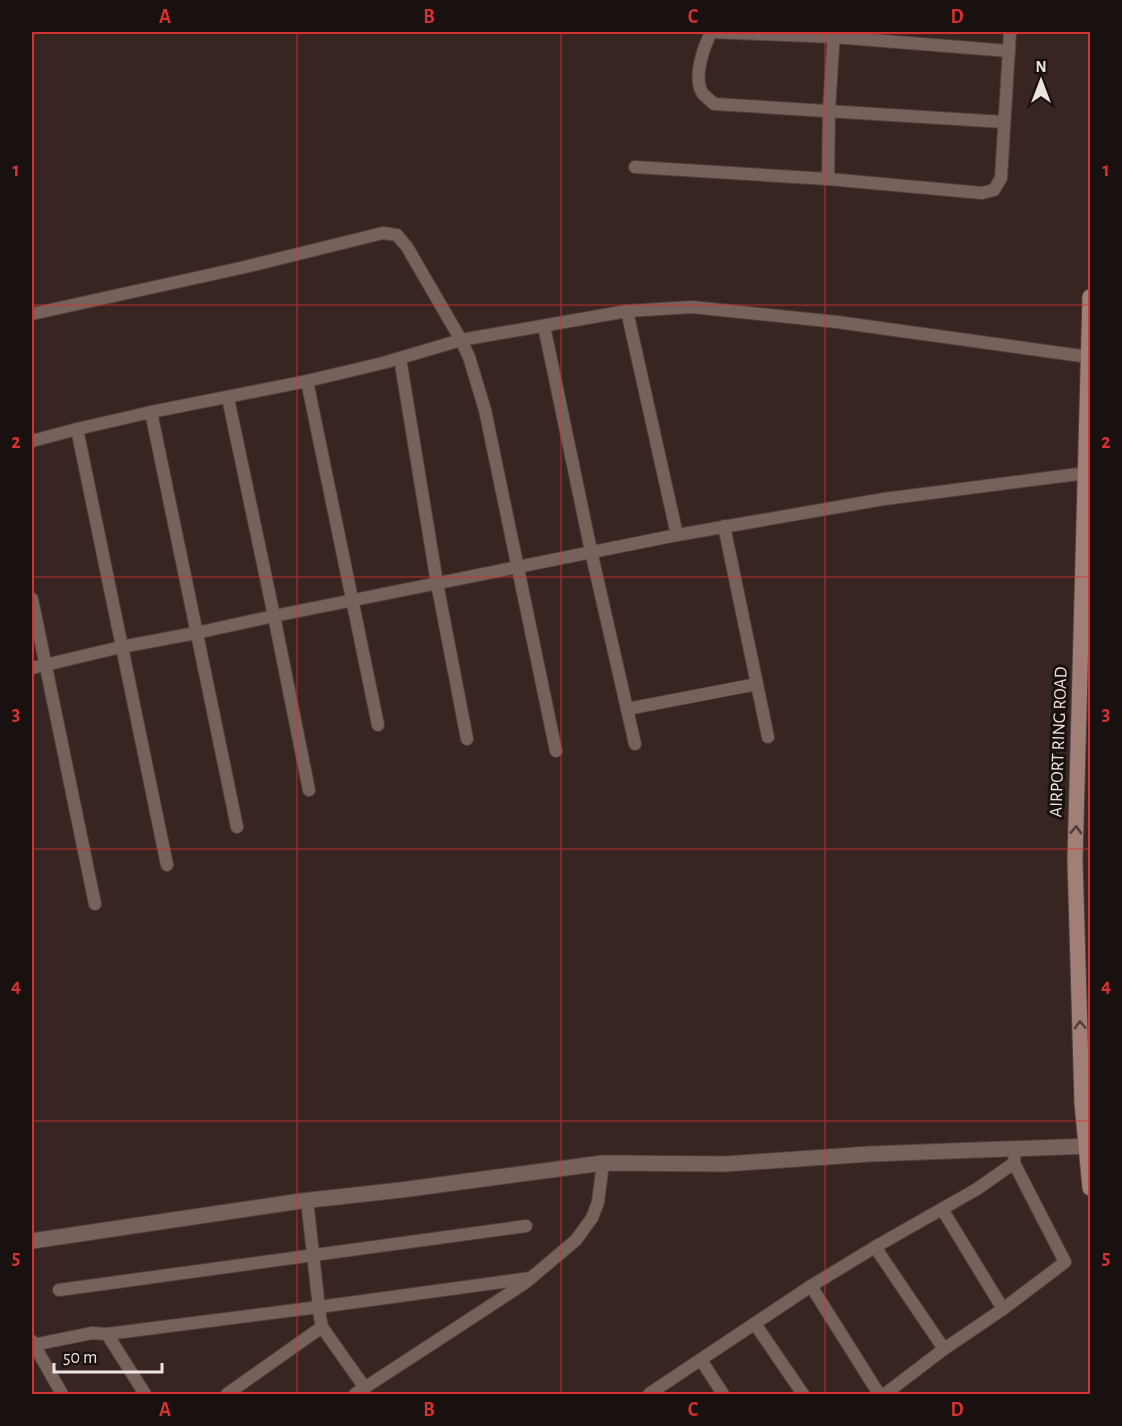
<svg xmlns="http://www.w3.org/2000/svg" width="1122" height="1426" viewBox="0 0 1122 1426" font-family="'Alegreya Sans',sans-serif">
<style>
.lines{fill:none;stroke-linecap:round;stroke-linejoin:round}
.minor-casing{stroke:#52403c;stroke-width:14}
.tertiary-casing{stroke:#52403c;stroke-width:17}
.secondary-casing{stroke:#52403c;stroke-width:17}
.minor{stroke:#77615b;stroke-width:12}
.tertiary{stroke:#77615b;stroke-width:15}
.secondary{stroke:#a27f76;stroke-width:15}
.oneway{stroke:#503d38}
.grid{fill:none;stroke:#d73131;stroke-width:1.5;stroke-opacity:0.55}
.labels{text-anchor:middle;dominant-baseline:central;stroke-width:6;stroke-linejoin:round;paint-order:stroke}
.street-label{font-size:18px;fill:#f0e3df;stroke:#19110f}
.neatline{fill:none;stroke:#d73131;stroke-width:2}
.grid-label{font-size:20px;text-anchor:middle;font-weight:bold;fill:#d73131}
</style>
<rect width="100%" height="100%" fill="#382521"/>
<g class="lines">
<g class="minor-casing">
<g id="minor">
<polyline points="710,32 834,37 1009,51"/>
<path d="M711 32C704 47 692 78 703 94 706 97 711 101 714 104L1004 122"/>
<polyline points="635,167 828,179 982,193 994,190 1001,178 1010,32"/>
<polyline points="828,179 829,110 834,32"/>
<polyline points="627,311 677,535"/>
<polyline points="32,314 245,267 383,233 397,235 407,247 461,340 469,357 485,410 556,751"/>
<polyline points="544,326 591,551 635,744"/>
<polyline points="400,358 437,583 467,739"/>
<polyline points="307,381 378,725"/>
<polyline points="228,398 274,616 309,790"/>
<polyline points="151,412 237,827"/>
<polyline points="77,429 167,865"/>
<polyline points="32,441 77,429 151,412 307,381 383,363 461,340 627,311 692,307 837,322 1089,357"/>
<polyline points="724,526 768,737"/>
<polyline points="32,599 95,904"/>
<polyline points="32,668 121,647 196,633 274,616 677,535 884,499 1086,473"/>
<polyline points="627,709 757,684"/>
<polyline points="307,1200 320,1317 322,1327 365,1388"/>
<polyline points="942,1209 1003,1309"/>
<polyline points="875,1247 944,1349"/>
<polyline points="811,1286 879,1394"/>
<polyline points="59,1290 526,1226"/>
<polyline points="755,1324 803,1394"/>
<polyline points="107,1334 319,1307 531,1278"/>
<polyline points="32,1341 62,1394"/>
<polyline points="33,1345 92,1333 107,1334 145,1394"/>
<polyline points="701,1360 723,1394"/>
<polyline points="227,1394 322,1327"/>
<polyline points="355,1394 525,1283 576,1240 592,1218 598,1202 603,1163"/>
<polyline points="649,1394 811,1286 875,1247 977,1189 1014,1163 1015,1150"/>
<polyline points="885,1394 944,1349 1003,1309 1065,1262 1014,1163"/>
</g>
</g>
<g class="tertiary-casing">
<polyline id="tertiary" points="32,1241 301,1201 401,1190 603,1163 725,1164 870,1154 1090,1146"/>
</g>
<g class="secondary-casing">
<polyline id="secondary" points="1090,297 1075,860 1082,1103 1090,1188"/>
</g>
<use href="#minor" class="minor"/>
<use href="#tertiary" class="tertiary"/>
<use href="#secondary" class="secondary"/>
</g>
<defs><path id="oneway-chevron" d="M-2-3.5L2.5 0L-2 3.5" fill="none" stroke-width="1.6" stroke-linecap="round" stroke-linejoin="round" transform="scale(1.5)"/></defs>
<g class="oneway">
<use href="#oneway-chevron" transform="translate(1076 830) rotate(-88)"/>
<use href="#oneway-chevron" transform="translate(1080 1025) rotate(-92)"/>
</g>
<path class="grid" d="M297 32V1394M561 32V1394M825 32V1394M32 305H1090M32 577H1090M32 849H1090M32 1121H1090"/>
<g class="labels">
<g class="street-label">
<text transform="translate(1059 742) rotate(-88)">AIRPORT RING ROAD</text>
</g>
</g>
<rect width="1122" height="1426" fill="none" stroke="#19110f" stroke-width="66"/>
<g transform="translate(1041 81)" stroke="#19110f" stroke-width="4.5" paint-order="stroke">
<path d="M0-4.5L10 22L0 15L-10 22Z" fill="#f0e3df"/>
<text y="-9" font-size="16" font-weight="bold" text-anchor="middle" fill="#f0e3df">N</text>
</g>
<path d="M54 1363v9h108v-9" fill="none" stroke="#f0e3df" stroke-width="3"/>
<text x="63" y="1363" font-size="18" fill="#f0e3df" stroke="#19110f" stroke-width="4.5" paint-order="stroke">50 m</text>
<rect x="33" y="33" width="1056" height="1360" class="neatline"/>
<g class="grid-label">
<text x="165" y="23">A</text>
<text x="429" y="23">B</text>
<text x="693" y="23">C</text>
<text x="957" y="23">D</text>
<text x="16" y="176">1</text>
<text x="1106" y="176">1</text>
<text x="16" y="448">2</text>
<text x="1106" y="448">2</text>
<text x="16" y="720">3</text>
<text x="1106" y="720">3</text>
<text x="16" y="992">4</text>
<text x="1106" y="992">4</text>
<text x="16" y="1264">5</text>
<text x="1106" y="1264">5</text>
<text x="165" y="1416">A</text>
<text x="429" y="1416">B</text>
<text x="693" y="1416">C</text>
<text x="957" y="1416">D</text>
</g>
</svg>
